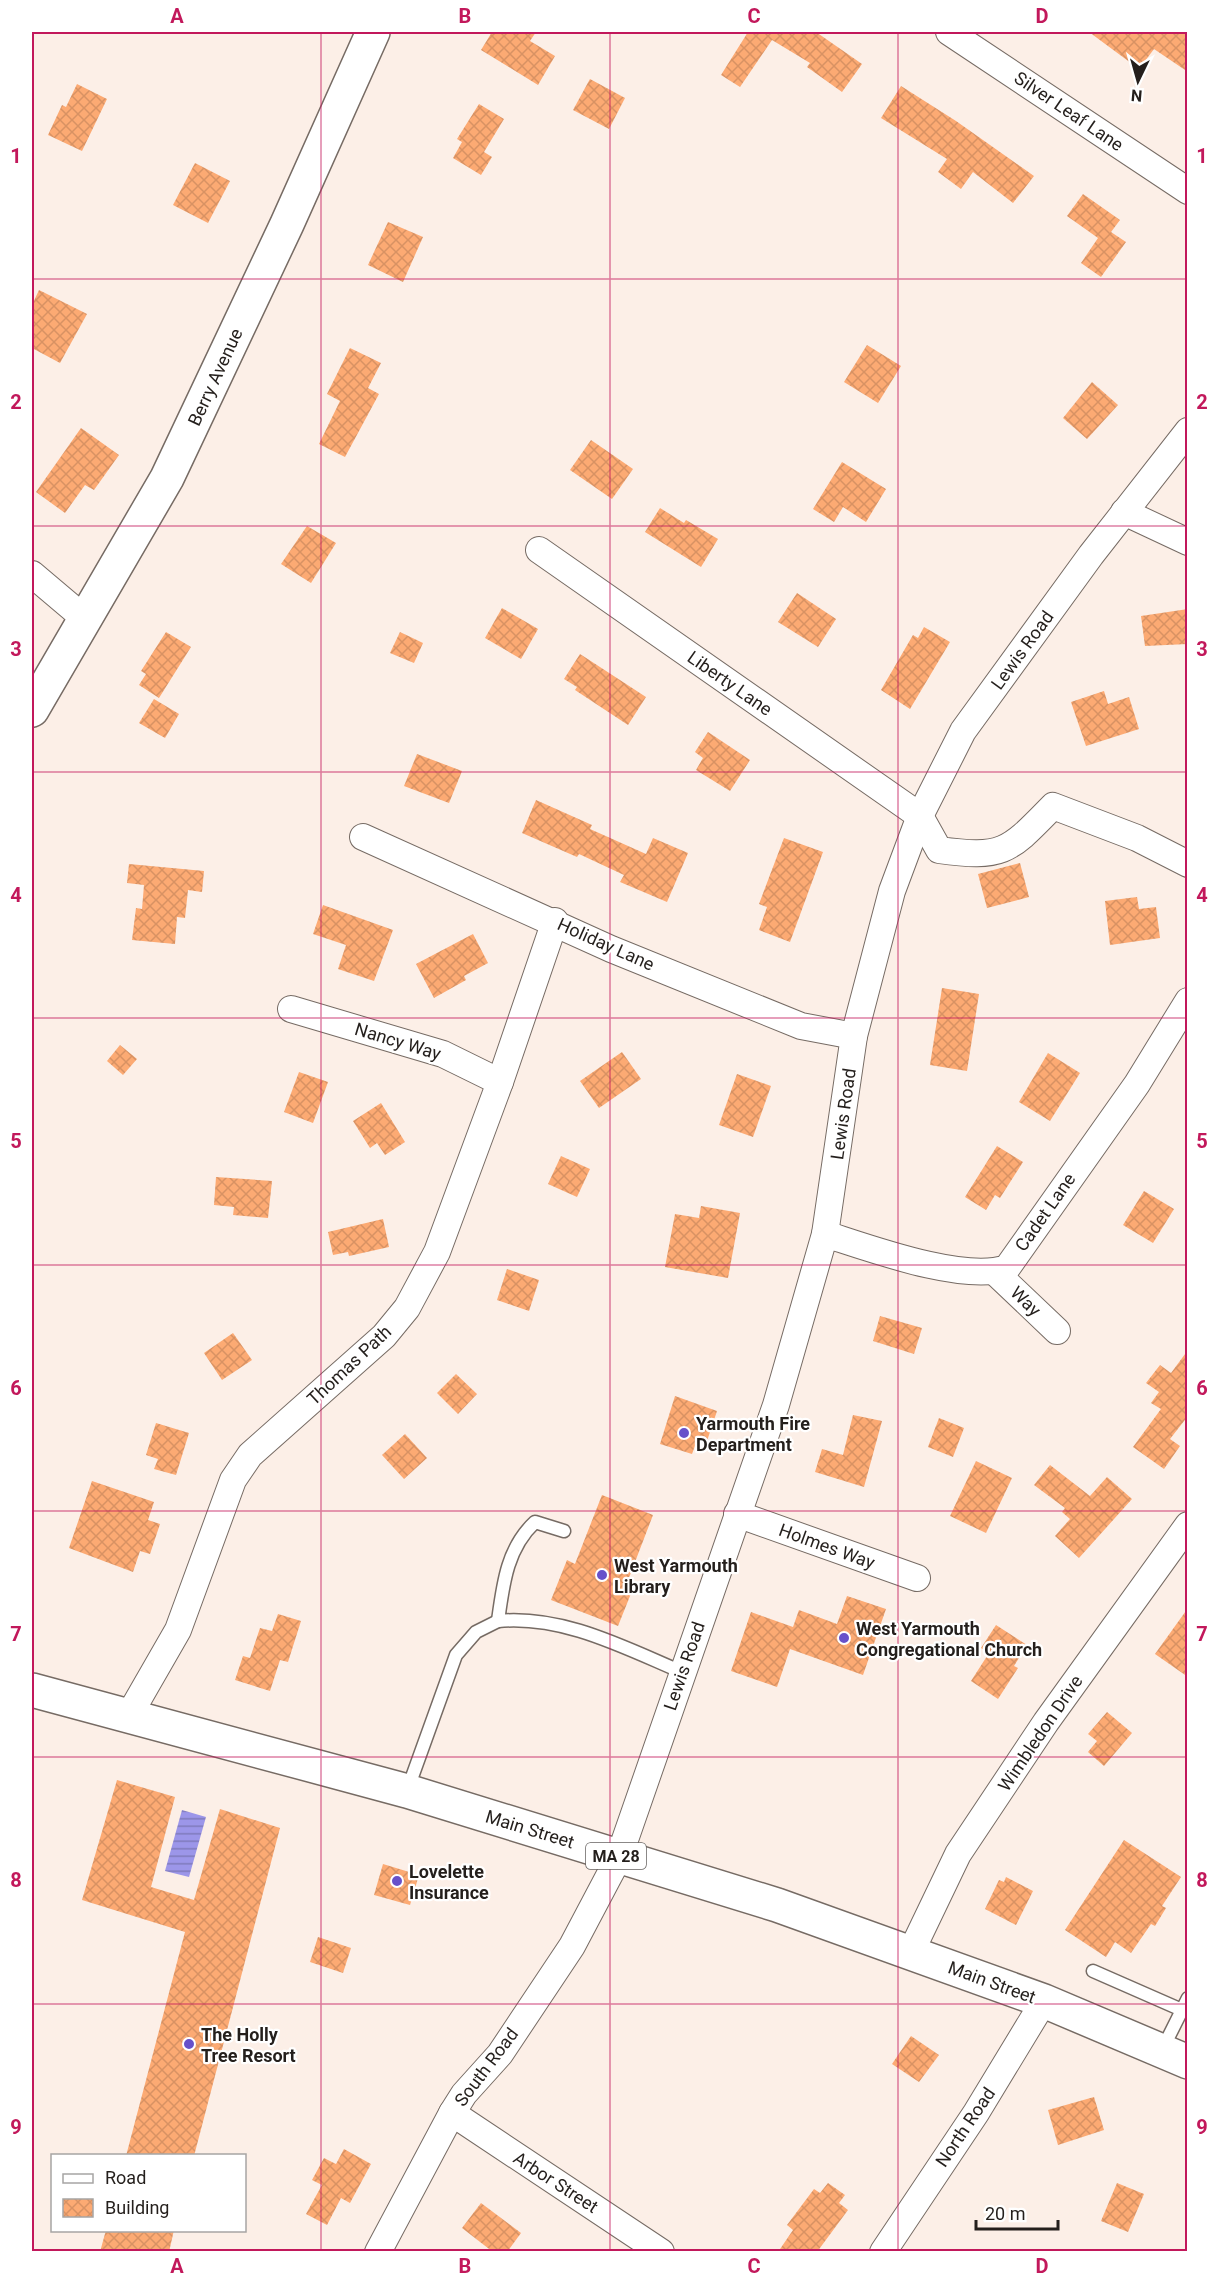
<svg xmlns="http://www.w3.org/2000/svg" width="1219" height="2283" viewBox="0 0 1219 2283" font-family="Roboto,sans-serif">
<style>
.water{fill:url(#water-rules)}
.building{fill:url(#building-cross-hatch)}
.lines{fill:none;stroke-linecap:round;stroke-linejoin:round}
.lane-casing{stroke:#766b64;stroke-width:15}
.street-casing{stroke:#766b64;stroke-width:28}
.secondary-casing{stroke:#766b64;stroke-width:36}
.primary-casing{stroke:#766b64;stroke-width:36}
.lane{stroke:#fff;stroke-width:12}
.street{stroke:#fff;stroke-width:26}
.secondary{stroke:#fff;stroke-width:33}
.primary{stroke:#fff;stroke-width:33}
.grid{fill:none;stroke:#c2185b;stroke-width:1.5;stroke-opacity:0.55}
.poi-dot{fill:#6751ca;stroke:#fff;stroke-width:2}
.labels{text-anchor:middle;dominant-baseline:central;stroke-width:4.5;stroke-linejoin:round;paint-order:stroke}
.shield{fill:#fff;stroke:#666260;stroke-width:1.5}
.shield-label{font-size:16px;font-weight:bold;fill:#241f1c}
.street-label{font-size:18px;fill:#241f1c;stroke:#fff}
.poi-label{font-size:18px;font-weight:bold;fill:#241f1c;stroke:#fff;text-anchor:start}
.neatline{fill:none;stroke:#c2185b;stroke-width:2}
.grid-label{font-size:20px;text-anchor:middle;font-weight:bold;fill:#c2185b}
</style>
<defs>
<pattern id="water-rules" width="6" height="5" patternUnits="userSpaceOnUse" patternTransform="scale(1.5)"><rect width="6" height="5" fill="#9c96e9"/><path d="M0 2.5h6" fill="none" stroke="#7f7abc"/></pattern>
<pattern id="building-cross-hatch" width="8" height="8" patternUnits="userSpaceOnUse" patternTransform="scale(1.5)"><rect width="8" height="8" fill="#fcaa73"/><path d="M0 0l8 8M0 8l8-8" fill="none" stroke="#d89263"/></pattern>
</defs>
<rect width="100%" height="100%" fill="#fcefe7"/>
<polygon class="water" points="182,1810 206,1817 189,1877 165,1871"/>
<g class="building">
<polygon points="492,32 536,32 530,41 555,56 538,85 481,50"/>
<polygon points="748,32 816,32 862,64 842,92 807,67 810,63 772,40 740,87 721,75"/>
<polygon points="1089,32 1188,32 1188,72 1154,49 1139,69"/>
<polygon points="590,79 625,98 609,129 573,110"/>
<polygon points="77,84 107,99 82,151 48,135 62,105 66,107"/>
<polygon points="901,86 956,121 1034,176 1013,203 973,172 961,189 938,172 947,159 881,118"/>
<polygon points="479,104 504,119 484,152 492,157 481,175 453,158 462,142 457,139"/>
<polygon points="195,163 230,181 208,223 173,205"/>
<polygon points="1083,194 1120,220 1111,232 1126,242 1101,277 1081,263 1098,238 1067,216"/>
<polygon points="388,222 423,237 403,282 368,265"/>
<polygon points="39,290 87,314 60,363 32,348 32,305"/>
<polygon points="867,345 901,366 878,403 844,382"/>
<polygon points="350,348 381,363 368,388 379,394 345,457 319,444 340,401 327,394"/>
<polygon points="1092,382 1118,405 1087,439 1063,418"/>
<polygon points="81,428 119,455 94,490 85,485 65,513 36,492"/>
<polygon points="591,440 633,469 612,499 570,470"/>
<polygon points="842,462 886,489 866,522 843,507 834,522 813,509"/>
<polygon points="660,508 684,523 686,520 718,539 701,567 645,532"/>
<polygon points="307,526 336,543 311,583 281,564"/>
<polygon points="797,593 836,619 818,647 778,622"/>
<polygon points="502,608 538,629 521,659 485,638"/>
<polygon points="1188,609 1188,644 1145,646 1141,616"/>
<polygon points="924,627 950,642 910,709 881,690 913,635 918,638"/>
<polygon points="166,632 191,647 159,698 139,685 146,674 141,671"/>
<polygon points="400,632 423,643 414,663 390,653"/>
<polygon points="580,654 646,697 628,725 575,690 577,687 564,679"/>
<polygon points="1104,691 1108,704 1129,697 1139,729 1086,746 1071,702"/>
<polygon points="154,699 179,714 165,738 139,723"/>
<polygon points="708,732 750,760 730,791 696,770 703,758 695,752"/>
<polygon points="417,754 462,771 449,803 404,786"/>
<polygon points="536,800 592,825 590,829 646,854 653,838 688,853 667,902 620,882 624,875 579,854 577,857 522,833"/>
<polygon points="784,838 823,852 790,942 759,930 767,907 759,904"/>
<polygon points="1020,863 1029,897 987,908 978,874"/>
<polygon points="129,864 204,871 202,892 188,890 185,918 177,917 175,944 132,940 136,908 142,909 144,885 127,883"/>
<polygon points="1137,897 1139,909 1156,907 1160,938 1110,945 1105,901"/>
<polygon points="323,905 393,930 374,981 338,969 346,945 313,934"/>
<polygon points="473,934 488,963 464,976 466,980 434,998 416,964"/>
<polygon points="942,988 979,994 967,1071 930,1065"/>
<polygon points="120,1045 137,1059 123,1075 107,1061"/>
<polygon points="622,1052 641,1079 599,1108 580,1081"/>
<polygon points="1048,1053 1080,1073 1050,1121 1019,1102"/>
<polygon points="299,1072 328,1082 313,1123 284,1112"/>
<polygon points="737,1074 771,1086 753,1137 719,1125"/>
<polygon points="381,1103 405,1142 385,1155 377,1143 370,1148 353,1121"/>
<polygon points="997,1146 1023,1162 1000,1198 995,1195 986,1210 965,1197"/>
<polygon points="561,1156 590,1169 577,1197 548,1184"/>
<polygon points="216,1177 272,1181 268,1218 233,1215 234,1207 214,1205"/>
<polygon points="1144,1191 1174,1209 1153,1243 1123,1225"/>
<polygon points="701,1206 740,1213 728,1278 665,1267 675,1214 699,1218"/>
<polygon points="383,1219 389,1247 349,1256 348,1252 333,1255 328,1232"/>
<polygon points="507,1269 539,1280 529,1311 497,1300"/>
<polygon points="880,1316 922,1328 914,1354 873,1341"/>
<polygon points="233,1333 252,1360 222,1380 204,1353"/>
<polygon points="1188,1350 1188,1416 1170,1439 1180,1446 1164,1469 1133,1447 1161,1409 1151,1403 1159,1392 1146,1383 1160,1365 1171,1373"/>
<polygon points="456,1374 477,1394 458,1414 437,1393"/>
<polygon points="675,1396 717,1411 705,1447 696,1443 692,1454 660,1444"/>
<polygon points="853,1415 882,1421 864,1487 815,1472 822,1449 843,1455"/>
<polygon points="939,1418 964,1428 953,1457 928,1447"/>
<polygon points="156,1423 189,1433 176,1475 154,1469 158,1459 146,1455"/>
<polygon points="405,1434 427,1458 404,1479 382,1455"/>
<polygon points="976,1461 1012,1478 986,1533 950,1516"/>
<polygon points="1050,1465 1090,1496 1107,1477 1132,1499 1079,1558 1055,1536 1070,1519 1062,1512 1065,1508 1034,1485"/>
<polygon points="92,1481 154,1502 148,1520 160,1524 150,1554 140,1551 133,1572 69,1548"/>
<polygon points="602,1495 653,1515 627,1583 634,1586 618,1626 551,1600 567,1560 575,1564"/>
<polygon points="847,1596 886,1609 863,1675 790,1649 777,1687 731,1671 751,1612 793,1627 799,1610 837,1624"/>
<polygon points="1188,1608 1188,1677 1155,1654"/>
<polygon points="278,1614 301,1621 288,1662 280,1660 270,1691 235,1680 243,1656 250,1658 260,1628 272,1631"/>
<polygon points="996,1625 1027,1645 1014,1666 1018,1668 998,1699 971,1681 989,1653 981,1648"/>
<polygon points="1107,1712 1132,1733 1104,1766 1088,1752 1097,1741 1088,1734"/>
<polygon points="117,1780 175,1797 151,1887 194,1900 220,1809 280,1828 194,2156 126,2156 185,1932 82,1900"/>
<polygon points="1124,1840 1181,1877 1162,1906 1166,1908 1155,1926 1151,1924 1131,1953 1115,1942 1106,1957 1065,1930"/>
<polygon points="383,1864 419,1875 410,1905 374,1895"/>
<polygon points="1006,1877 1033,1891 1016,1925 985,1909 999,1880 1004,1882"/>
<polygon points="318,1937 351,1948 343,1973 310,1962"/>
<polygon points="911,2036 939,2055 919,2082 892,2064"/>
<polygon points="1094,2097 1104,2130 1058,2145 1048,2110"/>
<polygon points="344,2149 371,2164 350,2203 341,2198 327,2225 306,2214 322,2185 312,2180 324,2158 336,2164"/>
<polygon points="828,2183 845,2195 839,2203 848,2210 817,2252 778,2252 793,2230 787,2225 814,2189 820,2193"/>
<polygon points="1117,2183 1144,2194 1128,2232 1101,2221"/>
<polygon points="481,2203 521,2233 507,2252 493,2252 462,2228"/>
<polygon points="106,2230 174,2230 169,2252 100,2252"/>
</g>
<g class="lines">
<g class="lane-casing">
<g id="lane">
<path d="M564 1531 535 1522C507 1548 503 1584 498 1621 563 1615 623 1647 682 1672"/>
<polyline points="407,1791 456,1655 476,1632 498,1621"/>
<polyline points="1093,1971 1182,2010"/>
<polyline points="1162,2050 1188,1998"/>
</g>
</g>
<g class="street-casing">
<g id="street">
<polyline points="949,32 1188,191"/>
<polyline points="1124,512 1188,542"/>
<path d="M539 550 920 816 939 850C1004 859 1009 851 1053 806L1137 838 1188 864"/>
<polyline points="32,574 84,618"/>
<polyline points="363,837 611,949 801,1026 854,1036"/>
<polyline points="291,1009 443,1054 500,1082"/>
<path d="M825 1234C869 1248 964 1283 1007 1268L1137 1084 1188 1001"/>
<polyline points="995,1272 1057,1331"/>
<polyline points="737,1514 917,1578"/>
<polyline points="128,1717 178,1630 233,1480 250,1455 384,1336 407,1308 437,1252 500,1082 555,921"/>
<polyline points="911,1952 958,1854 1046,1722 1188,1525"/>
<polyline points="452,2113 661,2252"/>
<polyline points="378,2252 452,2113 464,2094 500,2054 572,1946 619,1857 776,1405 825,1234 854,1036 892,891 920,816 963,731 1091,555 1188,431"/>
<polyline points="883,2252 976,2113 1044,2001"/>
</g>
</g>
<g class="secondary-casing">
<polyline id="secondary" points="32,710 167,478 287,224 373,32"/>
</g>
<g class="primary-casing">
<polyline id="primary" points="32,1690 407,1791 777,1905 1044,2001 1188,2062"/>
</g>
<use href="#lane" class="lane"/>
<use href="#street" class="street"/>
<use href="#secondary" class="secondary"/>
<use href="#primary" class="primary"/>
</g>
<path class="grid" d="M321 32V2252M610 32V2252M898 32V2252M32 279H1188M32 526H1188M32 772H1188M32 1018H1188M32 1265H1188M32 1511H1188M32 1757H1188M32 2004H1188"/>
<g class="poi-dot">
<circle cx="684" cy="1433" r="6"/>
<circle cx="602" cy="1575" r="6"/>
<circle cx="844" cy="1638" r="6"/>
<circle cx="397" cy="1881" r="6"/>
<circle cx="189" cy="2044" r="6"/>
</g>
<g class="labels">
<rect class="shield" x="586" y="1843" width="60" height="26" rx="4.5"/>
<g class="shield-label">
<text x="616" y="1856">MA 28</text>
</g>
<g class="street-label">
<text transform="translate(1069 111) rotate(34)">Silver Leaf Lane</text>
<text transform="translate(215 377) rotate(-65)">Berry Avenue</text>
<text transform="translate(1022 650) rotate(-54)">Lewis Road</text>
<text transform="translate(730 683) rotate(35)">Liberty Lane</text>
<text transform="translate(606 944) rotate(24)">Holiday Lane</text>
<text transform="translate(398 1041) rotate(17)">Nancy Way</text>
<text transform="translate(843 1114) rotate(-82)">Lewis Road</text>
<text transform="translate(1045 1212) rotate(-55)">Cadet Lane</text>
<text transform="translate(1026 1301) rotate(44)">Way</text>
<text transform="translate(349 1365) rotate(-43)">Thomas Path</text>
<text transform="translate(827 1546) rotate(20)">Holmes Way</text>
<text transform="translate(684 1666) rotate(-71)">Lewis Road</text>
<text transform="translate(1040 1733) rotate(-56)">Wimbledon Drive</text>
<text transform="translate(530 1829) rotate(17)">Main Street</text>
<text transform="translate(992 1982) rotate(20)">Main Street</text>
<text transform="translate(486 2067) rotate(-53)">South Road</text>
<text transform="translate(965 2127) rotate(-56)">North Road</text>
<text transform="translate(556 2182) rotate(33)">Arbor Street</text>
</g>
<g class="poi-label">
<text x="696" y="1423">Yarmouth Fire<tspan x="696" dy="21">Department</tspan></text>
<text x="614" y="1565">West Yarmouth<tspan x="614" dy="21">Library</tspan></text>
<text x="856" y="1628">West Yarmouth<tspan x="856" dy="21">Congregational Church</tspan></text>
<text x="409" y="1871">Lovelette<tspan x="409" dy="21">Insurance</tspan></text>
<text x="201" y="2034">The Holly<tspan x="201" dy="21">Tree Resort</tspan></text>
</g>
</g>
<rect width="1219" height="2283" fill="none" stroke="#ffffff" stroke-width="66"/>
<rect x="51" y="2154" width="195" height="78" fill="#ffffff" stroke="#a7a5a4" stroke-width="1.5"/>
<rect x="63" y="2174" width="30" height="9" fill="#ffffff" stroke="#a7a5a4" stroke-width="1.5"/>
<text x="105" y="2184" font-size="18" fill="#241f1c">Road</text>
<rect x="63" y="2199" width="30" height="18" fill="url(#building-cross-hatch)" stroke="#a7a5a4" stroke-width="1.5"/>
<text x="105" y="2214" font-size="18" fill="#241f1c">Building</text>
<g transform="translate(1138 81) rotate(185)" stroke="#ffffff" stroke-width="4.5" paint-order="stroke">
<path d="M0-4.5L10 22L0 15L-10 22Z" fill="#241f1c"/>
<text y="-9" font-size="16" font-weight="bold" text-anchor="middle" fill="#241f1c">N</text>
</g>
<path d="M976 2220v9h82v-9" fill="none" stroke="#241f1c" stroke-width="3"/>
<text x="985" y="2220" font-size="18" fill="#241f1c" stroke="#ffffff" stroke-width="4.5" paint-order="stroke">20 m</text>
<rect x="33" y="33" width="1153" height="2217" class="neatline"/>
<g class="grid-label">
<text x="177" y="23">A</text>
<text x="465" y="23">B</text>
<text x="754" y="23">C</text>
<text x="1042" y="23">D</text>
<text x="16" y="163">1</text>
<text x="1202" y="163">1</text>
<text x="16" y="409">2</text>
<text x="1202" y="409">2</text>
<text x="16" y="656">3</text>
<text x="1202" y="656">3</text>
<text x="16" y="902">4</text>
<text x="1202" y="902">4</text>
<text x="16" y="1148">5</text>
<text x="1202" y="1148">5</text>
<text x="16" y="1395">6</text>
<text x="1202" y="1395">6</text>
<text x="16" y="1641">7</text>
<text x="1202" y="1641">7</text>
<text x="16" y="1887">8</text>
<text x="1202" y="1887">8</text>
<text x="16" y="2134">9</text>
<text x="1202" y="2134">9</text>
<text x="177" y="2273">A</text>
<text x="465" y="2273">B</text>
<text x="754" y="2273">C</text>
<text x="1042" y="2273">D</text>
</g>
</svg>
